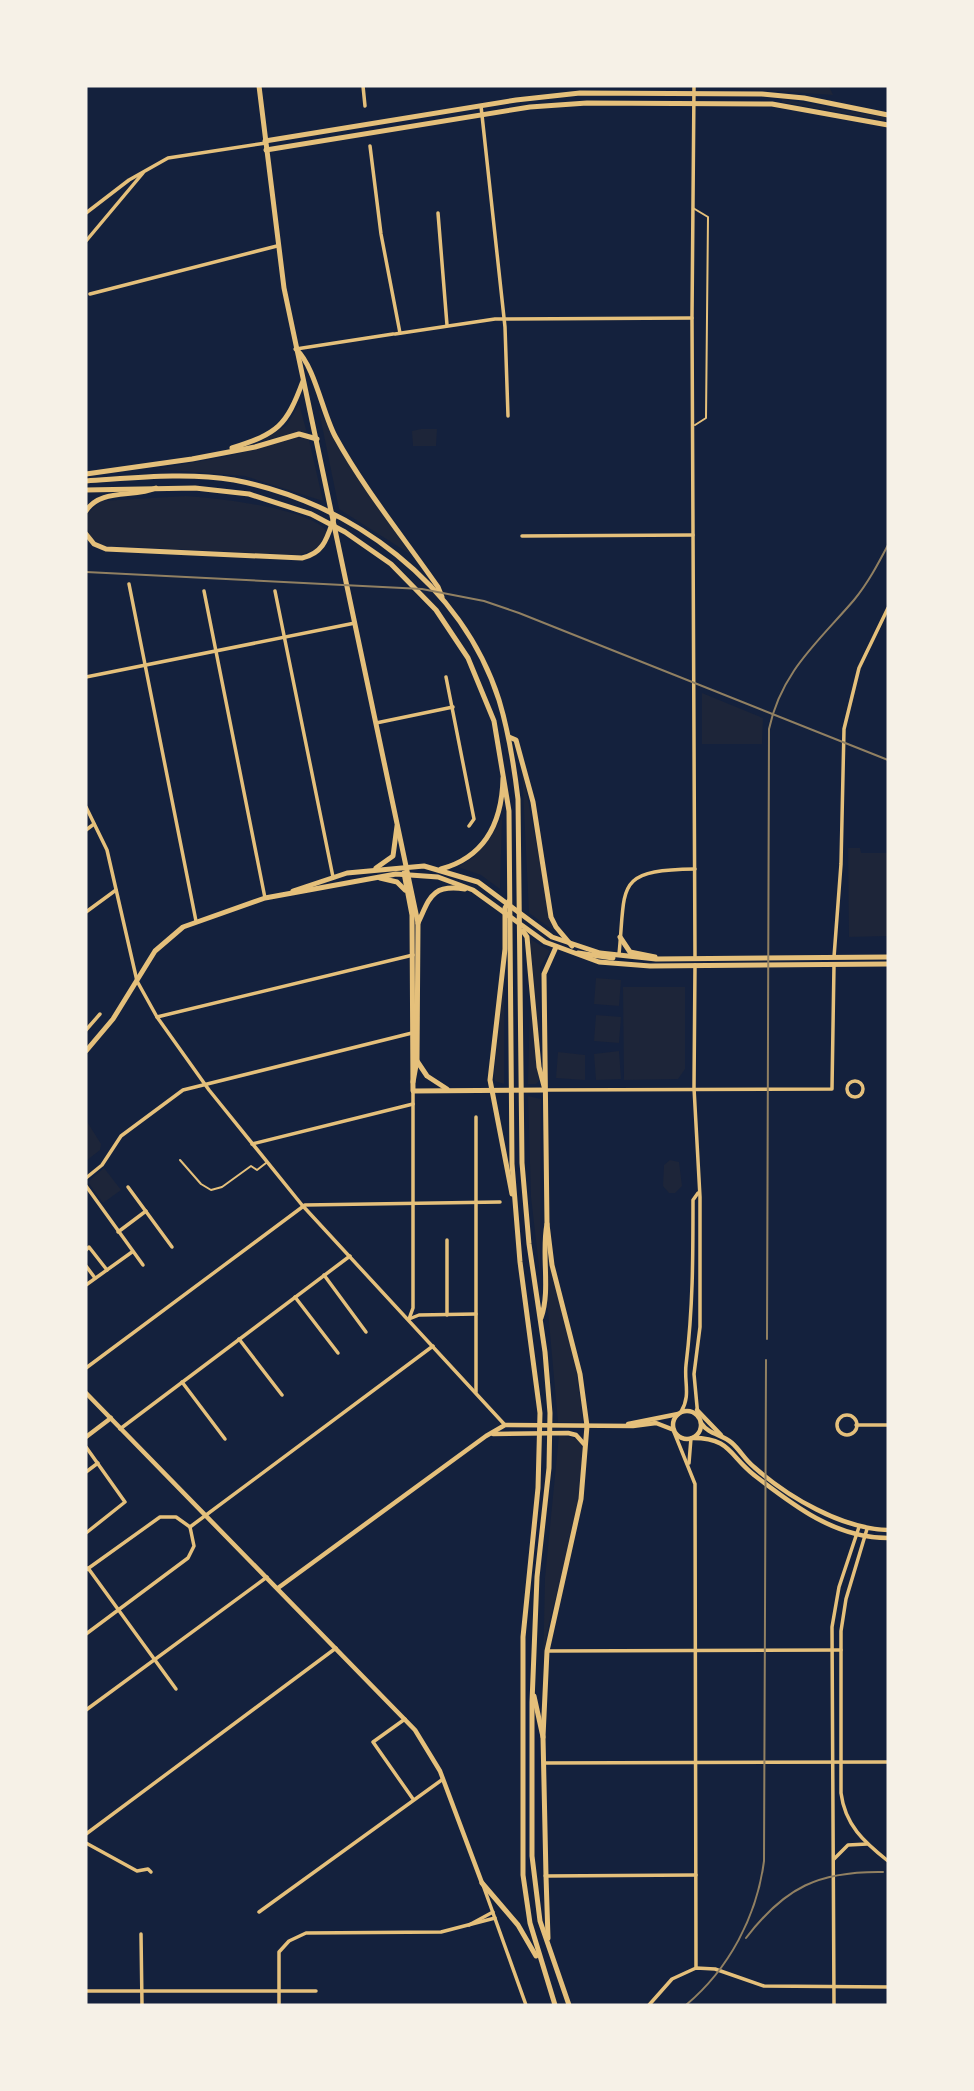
<svg xmlns="http://www.w3.org/2000/svg" width="974" height="2091" viewBox="0 0 974 2091" font-family="Lato,sans-serif">
<style>
.green{fill:#1d2539}
.lines{fill:none;stroke-linecap:round;stroke-linejoin:round}
.service{stroke:#e5c07b;stroke-width:2}
.minor{stroke:#e5c07b;stroke-width:3.5}
.tertiary{stroke:#e5c07b;stroke-width:3.5}
.secondary{stroke:#e5c07b;stroke-width:4.5}
.primary{stroke:#e5c07b;stroke-width:5}
.motorway{stroke:#e5c07b;stroke-width:5}
.rail{stroke:#918062;stroke-width:2}
</style>
<rect width="100%" height="100%" fill="#14213d"/>
<g class="green">
<polygon points="704,86 829,86 833,95"/>
<polygon points="782,99 888,118 888,121 782,102"/>
<polygon points="299,404 307,433 298,432 260,442 287,425"/>
<polygon points="319,411 320,411 339,447 410,554 339,509"/>
<polygon points="421,429 437,429 436,446 413,446 412,431"/>
<polygon points="299,437 309,440 323,501 245,476 156,469 229,456"/>
<path d="M186 496C215 498 312 508 327 532L317 549 299 555 107 546C90 542 84 530 87 514L101 501Z"/>
<polygon points="702,693 763,718 762,744 702,744"/>
<polygon points="522,769 553,930 529,913"/>
<polygon points="502,818 500,889 481,875 458,867 474,857"/>
<polygon points="848,848 860,848 861,853 888,853 888,936 849,937"/>
<polygon points="530,939 550,951 540,967 541,1066"/>
<polygon points="596,978 621,980 619,1006 594,1004"/>
<polygon points="623,987 685,987 685,1069 678,1079 624,1080"/>
<polygon points="502,989 504,989 504,1084 495,1081 494,1076"/>
<polygon points="530,1000 539,1081 536,1084 528,1084"/>
<polygon points="596,1015 621,1017 619,1043 594,1041"/>
<polygon points="619,1051 621,1079 596,1080 594,1054"/>
<polygon points="558,1052 585,1055 585,1080 556,1078"/>
<polygon points="528,1096 541,1099 540,1275 531,1197"/>
<polygon points="86,1120 101,1144 100,1150 86,1161"/>
<polygon points="670,1160 679,1162 682,1186 675,1193 669,1193 663,1186 664,1165"/>
<polygon points="104,1168 121,1190 103,1203 88,1182"/>
<polygon points="545,1245 575,1362 583,1419 581,1422 558,1422 546,1289"/>
<path d="M559 1435 574 1438 581 1444C594 1479 556 1588 548 1629 542 1657 542 1686 542 1715L545 1578Z"/>
</g>
<g class="lines">
<g class="service">
<polyline points="693,208 708,217 706,418 695,425"/>
<polyline points="180,1160 201,1184 211,1190 222,1187 251,1166 257,1170 266,1163"/>
</g>
<g class="minor">
<polyline points="363,86 365,106"/>
<polyline points="481,106 505,327 508,416"/>
<polyline points="370,146 381,234 400,333"/>
<polyline points="86,213 129,180 168,158 266,143"/>
<polyline points="438,213 447,325"/>
<polyline points="86,241 143,173"/>
<polyline points="90,294 277,246"/>
<polyline points="395,334 495,319 692,318"/>
<polyline points="296,349 393,334"/>
<polyline points="522,536 693,535"/>
<polyline points="129,584 196,921"/>
<polyline points="204,591 265,898"/>
<polyline points="275,591 333,877"/>
<polyline points="86,677 355,623"/>
<polyline points="446,677 474,819 469,826"/>
<polyline points="376,723 453,707"/>
<polyline points="86,807 107,850 137,981 157,1017 209,1090 302,1205 505,1425"/>
<polyline points="86,830 94,824"/>
<polyline points="86,912 116,890"/>
<path d="M619 954C626 885 614 870 695 869"/>
<polyline points="834,957 841,864 844,729 859,668 888,608"/>
<polyline points="157,1017 413,955"/>
<polyline points="86,1030 100,1014"/>
<circle cx="855" cy="1089" r="8"/>
<polyline points="545,1090 832,1089 834,965"/>
<polyline points="476,1117 476,1392"/>
<polyline points="252,1144 413,1104"/>
<polyline points="86,1178 102,1165 121,1136 183,1090 412,1033"/>
<polyline points="86,1186 143,1265"/>
<polyline points="128,1187 172,1247"/>
<polyline points="118,1232 146,1211"/>
<polyline points="86,1250 89,1247 107,1270"/>
<polyline points="86,1266 95,1278"/>
<polyline points="324,1275 366,1332"/>
<polyline points="86,1285 132,1252"/>
<polyline points="295,1297 338,1353"/>
<polyline points="447,1315 447,1240"/>
<polyline points="409,1319 413,1308 413,1091"/>
<polyline points="409,1319 419,1315 476,1314"/>
<polyline points="239,1339 282,1395"/>
<polyline points="86,1368 305,1205 500,1202"/>
<polyline points="182,1382 225,1439"/>
<circle cx="847" cy="1425" r="10"/>
<polyline points="856,1425 888,1425"/>
<polyline points="120,1429 350,1256"/>
<polyline points="86,1447 125,1502 86,1533"/>
<polyline points="86,1472 98,1463"/>
<polyline points="190,1527 433,1346"/>
<polyline points="88,1568 176,1689"/>
<polyline points="86,1570 160,1517 176,1517 190,1527"/>
<polyline points="86,1634 188,1558 194,1546 190,1527"/>
<polyline points="547,1651 841,1650"/>
<polyline points="86,1710 267,1577"/>
<polyline points="405,1719 373,1742 413,1799"/>
<polyline points="544,1763 888,1762"/>
<polyline points="86,1834 336,1648"/>
<polyline points="86,1843 137,1871 148,1869 151,1872"/>
<polyline points="834,1859 848,1845 867,1844"/>
<polyline points="546,1876 696,1875"/>
<polyline points="259,1912 443,1779"/>
<polyline points="469,1925 493,1912"/>
<polyline points="141,1934 142,2005"/>
<polyline points="86,1991 316,1991"/>
<polyline points="279,2005 279,1952 289,1941 306,1933 441,1932 495,1918"/>
</g>
<g class="tertiary">
<polyline points="694,86 692,318 695,957"/>
<polyline points="695,965 694,1088 700,1197 700,1327 694,1374 698,1417"/>
<path d="M681 1412C691 1395 684 1383 686 1365 693 1308 693 1257 693 1200L698 1193"/>
<polyline points="674,1432 695,1484 696,1968"/>
<polyline points="689,1463 691,1438"/>
<path d="M867 1529 846 1599 841 1631V1793C845 1825 864 1842 888 1861"/>
<polyline points="483,1885 526,2005"/>
<polyline points="649,2005 672,1979 696,1968 715,1969 764,1986 888,1987"/>
<polyline points="834,2005 832,1627 839,1587 859,1527"/>
</g>
<g class="secondary">
<polyline points="86,1393 415,1730 440,1771 482,1883"/>
<polyline points="697,1410 721,1435"/>
<circle cx="687" cy="1425" r="14"/>
<path d="M701 1423C709 1435 722 1434 732 1443 740 1450 745 1460 754 1467 788 1497 842 1529 888 1530"/>
<polyline points="628,1424 678,1414"/>
<polyline points="493,1434 568,1433 576,1435 584,1444"/>
<polyline points="86,1437 111,1418"/>
<path d="M693 1438C730 1438 729 1455 754 1475 794 1506 835 1538 888 1538"/>
<polyline points="278,1588 486,1436 505,1425 633,1426 656,1423 674,1430"/>
</g>
<g class="primary">
<polyline points="259,86 284,288 418,923 417,1060 413,1082"/>
<polyline points="265,141 516,100 580,93 762,94 804,98 888,115"/>
<polyline points="266,150 530,107 587,103 772,104 888,125"/>
<polyline points="376,868 393,856 397,826"/>
<polyline points="404,873 412,915 413,1091 545,1090"/>
<polyline points="380,878 397,882 405,890"/>
<polyline points="293,891 347,873 424,866 478,882 552,937 600,953 656,959 888,957"/>
<path d="M418 923C430 898 431 884 465 889"/>
<polyline points="620,937 630,952 655,957"/>
<polyline points="578,953 613,958"/>
<polyline points="86,1051 113,1019 155,951 183,927 265,898 396,874 438,877 473,890 545,942 599,962 650,966 888,964"/>
<polyline points="417,1061 427,1076 447,1089"/>
<polyline points="546,1876 543,1737 547,1651 581,1499 587,1426 580,1374 552,1265 547,1224 544,974 556,947"/>
</g>
<g class="motorway">
<path d="M296 349C315 367 322 411 335 436 364 489 404 538 438 587L442 597"/>
<path d="M232 448C278 433 286 427 303 381"/>
<polyline points="86,474 192,459 255,447 299,434 317,439"/>
<path d="M86 481C134 478 186 472 234 480 351 502 462 584 499 700 509 733 514 765 518 799L522 1163 529 1244 545 1352 550 1413 549 1468 537 1577 532 1702V1856L540 1921 569 2005"/>
<polyline points="86,490 195,488 249,494 311,514 345,532 391,564 436,610 468,658 494,721 509,811 512,1164 520,1262 540,1413 538,1488 523,1637 523,1875 530,1923 555,2005"/>
<path d="M86 511C100 488 134 498 156 488"/>
<path d="M86 534 94 544 106 549 302 558C324 553 327 538 334 518"/>
<polyline points="509,737 516,740 533,802 551,917 556,927 572,946"/>
<path d="M441 869C485 857 502 822 503 778"/>
<polyline points="509,901 505,908 505,949 490,1080 512,1194"/>
<polyline points="523,931 527,937 539,1067 545,1090"/>
<path d="M541 1318C551 1290 541 1254 547 1224"/>
<polyline points="534,1696 543,1737"/>
<polyline points="546,1876 548,1938"/>
<polyline points="482,1883 518,1925 536,1956"/>
</g>
<g class="rail">
<polyline points="86,572 422,589 484,601 519,613 888,760"/>
<path d="M767 1339 769 729C781 672 818 642 854 600 868 583 878 564 888 545"/>
<path d="M746 1938C785 1887 819 1871 883 1872"/>
<path d="M686 2005C729 1969 757 1916 764 1861L766 1360"/>
</g>
</g>
<rect width="974" height="2091" fill="none" stroke="#f6f1e7" stroke-width="175"/>
</svg>
